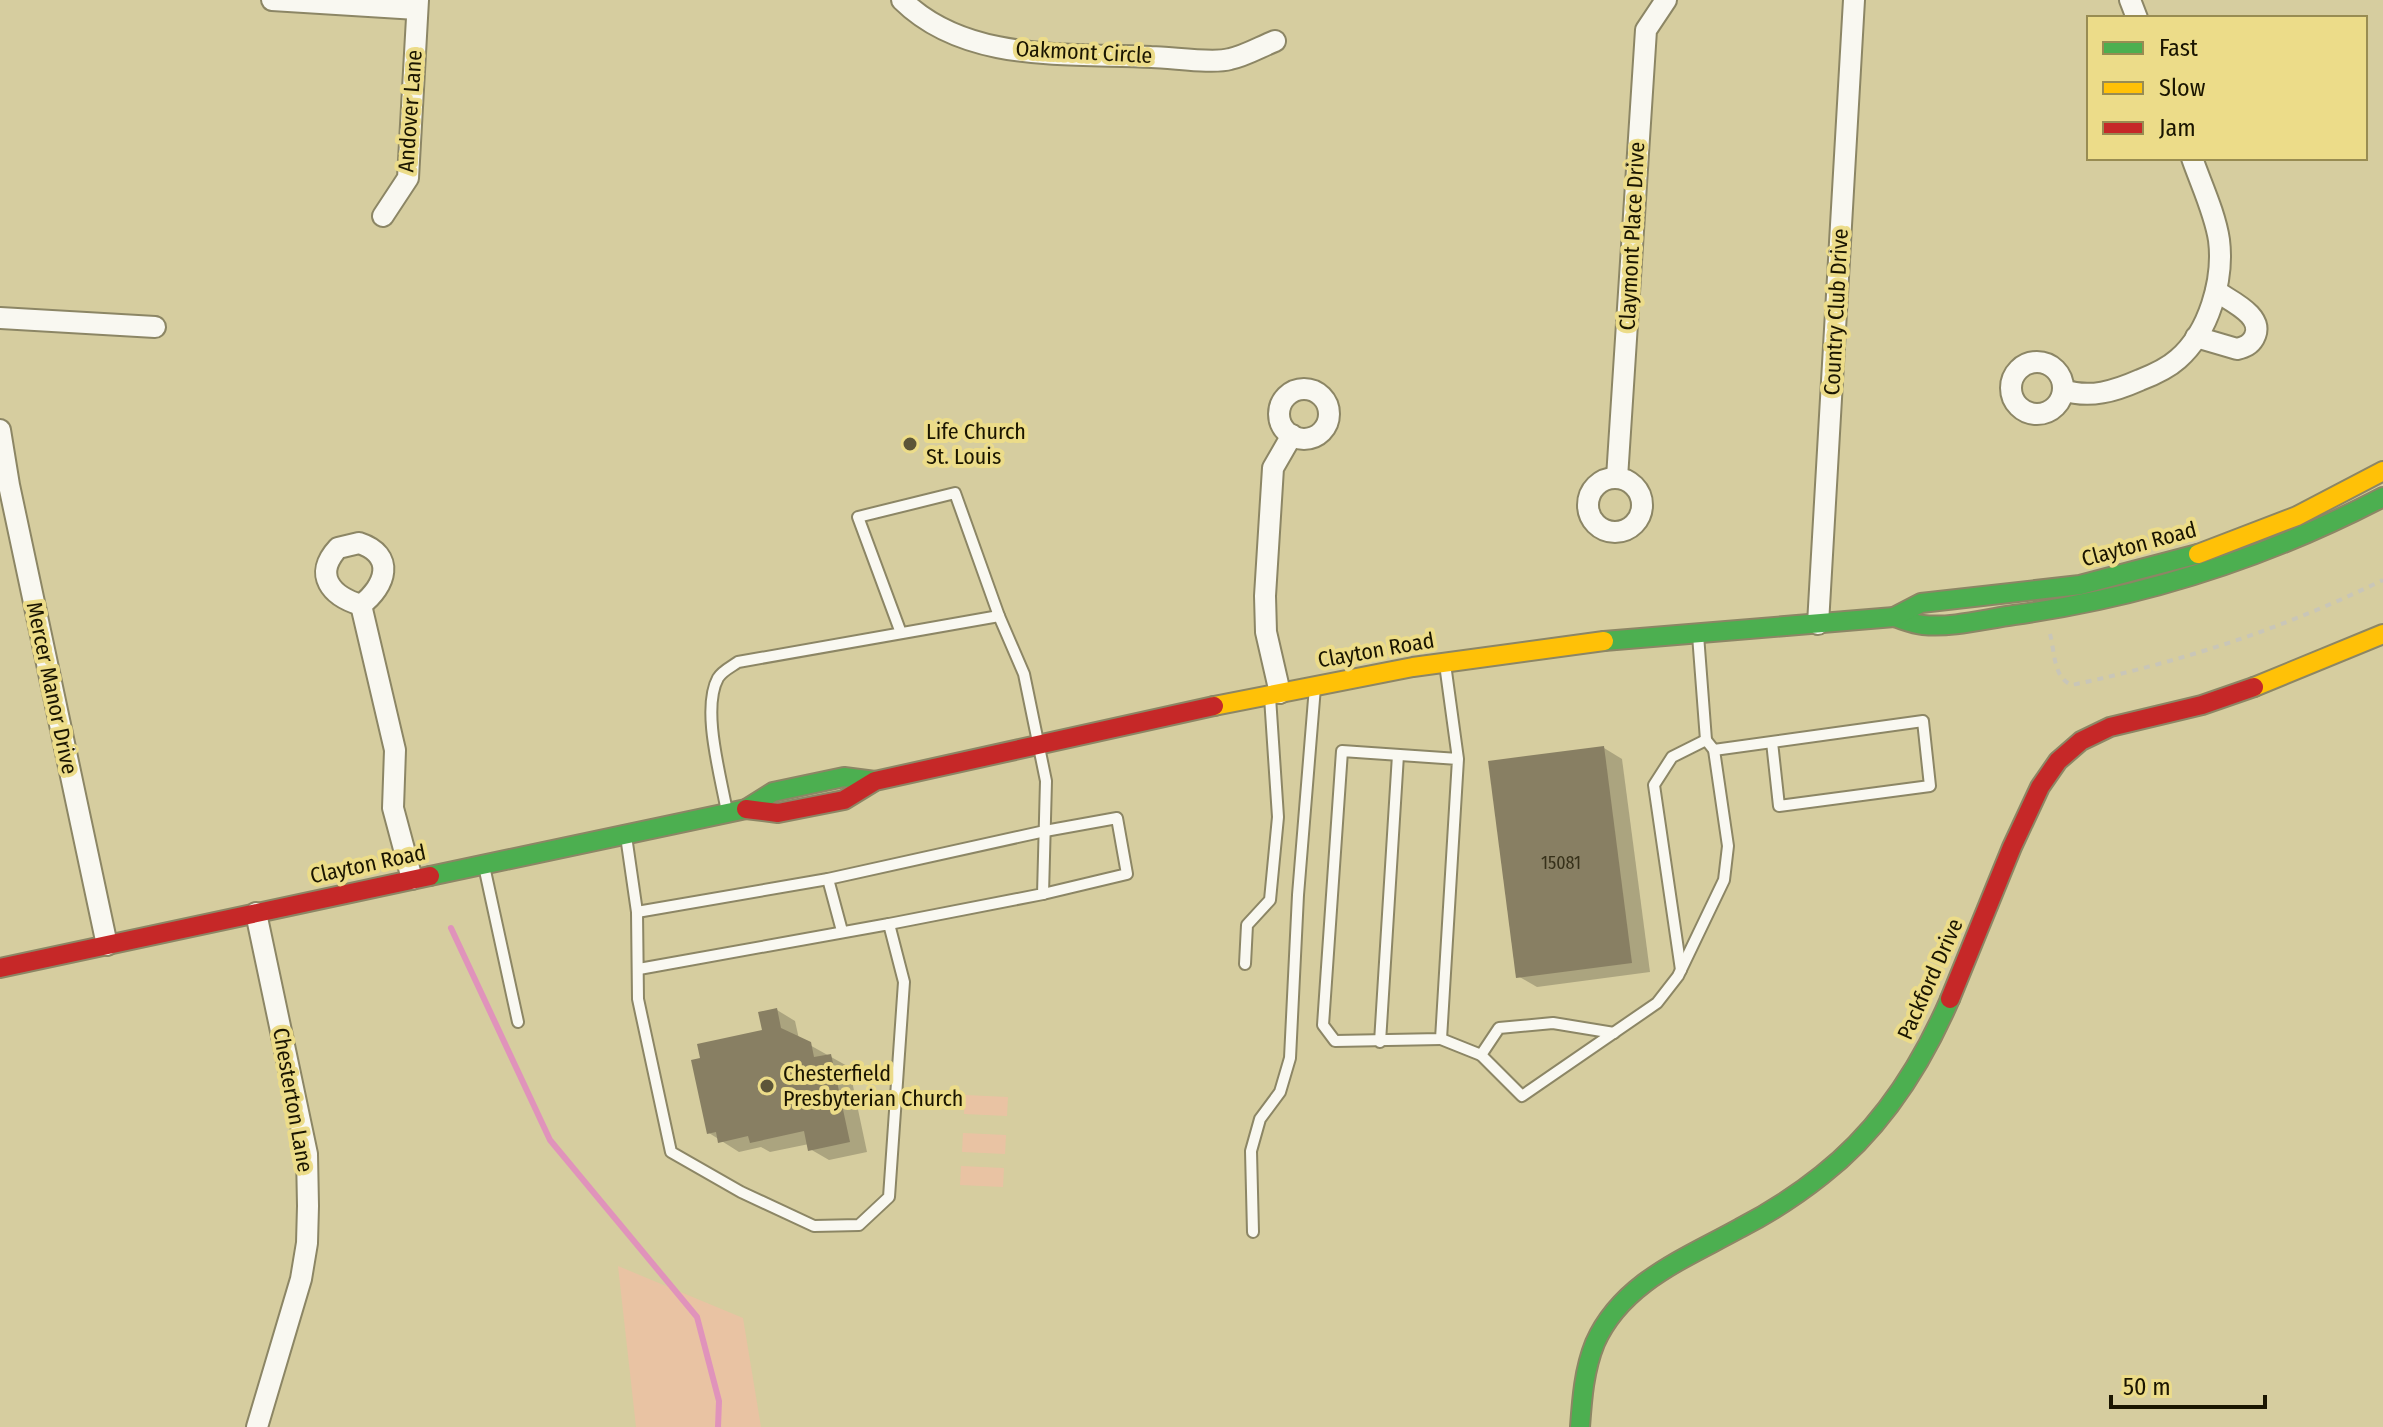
<svg xmlns="http://www.w3.org/2000/svg" width="2383" height="1427" viewBox="0 0 2383 1427" font-family="'Fira Sans Condensed',sans-serif">
<style>
.green{fill:#e9c3a3}
.shadow{fill:#0003}
.lines{fill:none;stroke-linecap:round;stroke-linejoin:round}
.stream{stroke:#e093bb;stroke-width:6}
.building{fill:#887f63}
.lane-casing{stroke:#8c8665;stroke-width:14}
.street-casing{stroke:#8c8665;stroke-width:24}
.fast-casing{stroke:#8c8665;stroke-width:22}
.slow-casing{stroke:#8c8665;stroke-width:22}
.jam-casing{stroke:#8c8665;stroke-width:22}
.path{stroke:#c9c6b8;stroke-width:4;stroke-dasharray:6 6;stroke-linecap:butt}
.lane{stroke:#f9f8f1;stroke-width:10}
.street{stroke:#f9f8f1;stroke-width:20}
.fast{stroke:#4caf50;stroke-width:18}
.slow{stroke:#ffc107;stroke-width:18}
.jam{stroke:#c62828;stroke-width:18}
.poi-dot{fill:#5c5538;stroke:#ecdc89;stroke-width:3}
.labels{text-anchor:middle;dominant-baseline:central;stroke-width:8;stroke-linejoin:round;paint-order:stroke}
.number-label{font-size:18px;fill:#363019}
.street-label{font-size:22px;fill:#1a1500;stroke:#ecdc89}
.poi-label{font-size:22px;fill:#1a1500;stroke:#ecdc89;text-anchor:start}
</style>
<rect width="100%" height="100%" fill="#d6cd9f"/>
<g class="green">
<polygon points="965,1095 1008,1097 1007,1116 964,1114"/>
<polygon points="963,1133 1006,1135 1005,1154 962,1152"/>
<polygon points="961,1166 1004,1168 1003,1187 960,1185"/>
<polygon points="618,1266 743,1318 761,1427 636,1427"/>
</g>
<g class="shadow">
<polygon points="1604,748 1622,759 1650,972 1537,987 1518,976"/>
<polygon points="777,1010 795,1021 799,1039 849,1067 867,1152 829,1160 810,1149 809,1144 770,1152 761,1147 739,1152 709,1133"/>
</g>
<g class="lines">
<polyline class="stream" points="451,928 550,1140 697,1317 719,1401 718,1427"/>
</g>
<g class="building">
<polygon points="1604,746 1632,963 1516,978 1488,761"/>
<polygon points="777,1008 781,1028 811,1042 814,1057 831,1054 850,1142 808,1151 804,1131 750,1143 748,1136 718,1143 716,1132 707,1134 691,1060 700,1058 697,1044 762,1030 758,1012"/>
</g>
<g class="lines">
<g class="lane-casing">
<g id="lane">
<polyline points="901,633 858,517 955,493 999,616"/>
<polyline points="1445,664 1458,759 1441,1039 1335,1041 1323,1025 1342,751 1458,759"/>
<polyline points="1714,750 1923,721 1930,786 1779,806 1772,742"/>
<path d="M727 812C721 777 701 709 718 678 722 671 731 667 738 662L999 616 1024 674 1046 781 1043 894 889 924"/>
<polyline points="626,836 637,912 638,999 671,1152 741,1192 814,1226 859,1225 889,1197 904,982 889,924 639,969"/>
<polyline points="484,866 518,1022"/>
<polyline points="637,912 828,879"/>
<polyline points="842,931 828,879 1045,831 1117,818 1127,874 1043,894"/>
<polyline points="1245,964 1247,925 1270,900 1278,817 1270,697"/>
<polyline points="1681,970 1654,785 1672,757 1706,740"/>
<polyline points="1441,1039 1481,1055 1522,1096 1657,1003 1678,976 1724,880 1728,846 1714,750 1706,740 1698,635"/>
<polyline points="1380,1042 1398,755"/>
<polyline points="1481,1055 1499,1028 1553,1023 1614,1033"/>
<polyline points="1253,1232 1251,1151 1260,1119 1280,1092 1290,1058 1298,895 1315,687"/>
</g>
</g>
<g class="street-casing">
<g id="street">
<polyline points="272,0 417,9"/>
<path d="M902 0C966 63 1067 53 1151 57 1171 57 1212 64 1230 59 1245 56 1260 47 1275 41"/>
<polyline points="2130,0 2137,18"/>
<polyline points="383,216 408,178 418,0"/>
<polyline points="0,318 155,327"/>
<path d="M2196 337 2237 349C2245 347 2250 345 2254 338 2266 316 2230 301 2216 291"/>
<circle cx="2037" cy="388" r="26"/>
<circle cx="1304" cy="414" r="25"/>
<path d="M2063 390C2090 399 2115 391 2140 380 2153 375 2168 368 2178 359 2209 332 2224 280 2219 240 2215 213 2201 184 2192 158"/>
<polyline points="0,430 9,485 107,945"/>
<polyline points="1617,478 1646,30 1666,0"/>
<circle cx="1615" cy="505" r="27"/>
<path d="M359 543C396 555 386 586 361 605 331 596 313 575 338 548Z"/>
<polyline points="361,605 395,750 393,808 412,879"/>
<polyline points="1818,624 1854,0"/>
<polyline points="1280,693 1266,632 1265,596 1273,468 1292,435"/>
<polyline points="256,913 307,1154 308,1206 307,1243 301,1279 257,1427"/>
</g>
</g>
<g class="fast-casing">
<g id="fast">
<path d="M1894 617C1904 620 1913 624 1923 625 1953 628 1985 619 2014 615 2145 597 2266 558 2383 497"/>
<polyline points="1604,641 1894,617 1921,603 2080,585 2198,554"/>
<polyline points="430,876 746,809 773,792 844,777 875,781"/>
<path d="M1580 1427C1582 1399 1584 1370 1595 1343 1622 1282 1686 1258 1740 1228 1769 1213 1797 1195 1822 1175 1881 1129 1921 1066 1950 999"/>
</g>
</g>
<g class="slow-casing">
<g id="slow">
<polyline points="2198,554 2297,516 2383,471"/>
<polyline points="2254,687 2383,634"/>
<polyline points="1214,706 1413,667 1604,641"/>
</g>
</g>
<g class="jam-casing">
<g id="jam">
<polyline points="746,809 778,813 844,800 875,781 1214,706"/>
<polyline points="0,968 430,876"/>
<polyline points="1950,999 2012,847 2040,787 2058,761 2081,741 2110,727 2202,705 2254,687"/>
</g>
</g>
<path class="path" d="M2050 634C2055 652 2053 678 2072 685 2183 661 2280 630 2383 580"/>
<use href="#lane" class="lane"/>
<use href="#street" class="street"/>
<use href="#fast" class="fast"/>
<use href="#slow" class="slow"/>
<use href="#jam" class="jam"/>
</g>
<g class="poi-dot">
<circle cx="910" cy="444" r="8"/>
<circle cx="767" cy="1086" r="8"/>
</g>
<g class="labels">
<g class="number-label">
<text x="1561" y="863">15081</text>
</g>
<g class="street-label">
<text transform="translate(1084 52) rotate(3)">Oakmont Circle</text>
<text transform="translate(410 111) rotate(-86)">Andover Lane</text>
<text transform="translate(1632 236) rotate(-87)">Claymont Place Drive</text>
<text transform="translate(1836 312) rotate(-87)">Country Club Drive</text>
<text transform="translate(2139 544) rotate(-15)">Clayton Road</text>
<text transform="translate(1376 650) rotate(-10)">Clayton Road</text>
<text transform="translate(52 688) rotate(78)">Mercer Manor Drive</text>
<text transform="translate(368 864) rotate(-12)">Clayton Road</text>
<text transform="translate(1930 979) rotate(-66)">Packford Drive</text>
<text transform="translate(293 1100) rotate(80)">Chesterton Lane</text>
</g>
<g class="poi-label">
<text x="926" y="431">Life Church<tspan x="926" dy="25">St. Louis</tspan></text>
<text x="783" y="1073">Chesterfield<tspan x="783" dy="25">Presbyterian Church</tspan></text>
</g>
</g>
<rect x="2087" y="16" width="280" height="144" fill="#ecdc89" stroke="#988c52" stroke-width="2"/>
<rect x="2103" y="42" width="40" height="12" fill="#4caf50" stroke="#988c52" stroke-width="2"/>
<text x="2159" y="56" font-size="24" fill="#1a1500">Fast</text>
<rect x="2103" y="82" width="40" height="12" fill="#ffc107" stroke="#988c52" stroke-width="2"/>
<text x="2159" y="96" font-size="24" fill="#1a1500">Slow</text>
<rect x="2103" y="122" width="40" height="12" fill="#c62828" stroke="#988c52" stroke-width="2"/>
<text x="2159" y="136" font-size="24" fill="#1a1500">Jam</text>
<path d="M2111 1395v12h154v-12" fill="none" stroke="#1a1500" stroke-width="4"/>
<text x="2123" y="1395" font-size="24" fill="#1a1500" stroke="#ecdc89" stroke-width="6" paint-order="stroke">50 m</text>
</svg>
